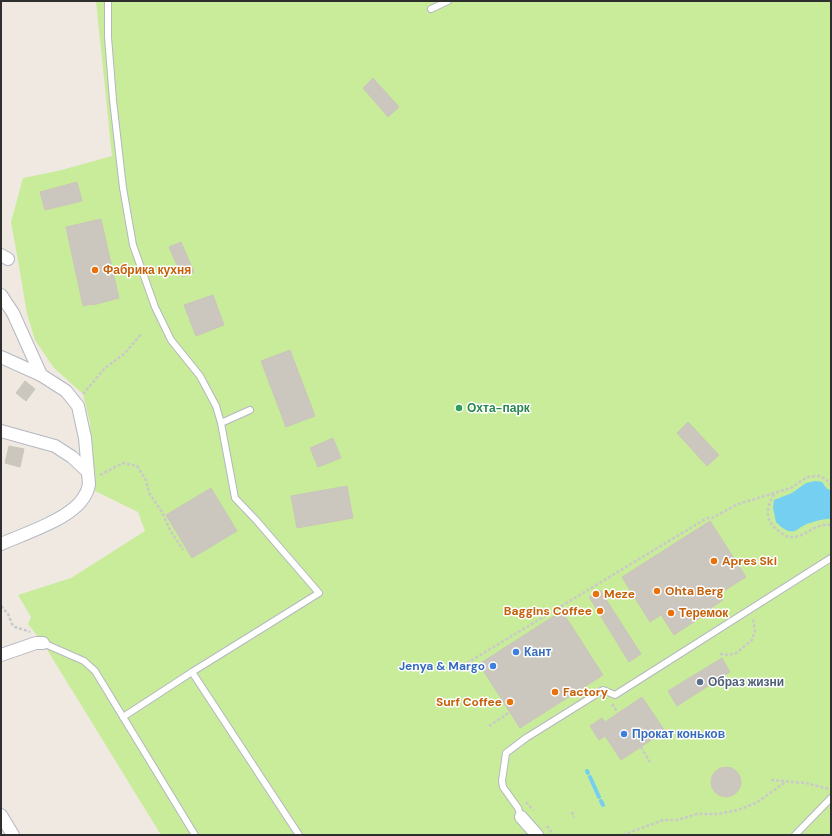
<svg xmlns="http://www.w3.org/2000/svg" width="832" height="836" viewBox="0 0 832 836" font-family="'DM Sans',sans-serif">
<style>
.pitch{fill:#c9ec9a}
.water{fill:#75cff0}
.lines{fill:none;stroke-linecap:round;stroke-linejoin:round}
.stream{stroke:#75cff0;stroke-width:4}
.building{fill:#cbc7bf;stroke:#cbc5ba}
.lane-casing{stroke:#b4b7c1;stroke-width:8}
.street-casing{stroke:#b4b7c1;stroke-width:14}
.path{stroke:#c9c9c9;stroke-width:2.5;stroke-dasharray:3 2;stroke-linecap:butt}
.lane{stroke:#fff;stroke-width:6}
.street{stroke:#fff;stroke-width:12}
.food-dot{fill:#e8710a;stroke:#fff;stroke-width:1.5}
.leisure-dot{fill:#2e9e5b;stroke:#fff;stroke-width:1.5}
.shop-dot{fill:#3f7fe0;stroke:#fff;stroke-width:1.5}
.service-dot{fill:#5c6f8a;stroke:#fff;stroke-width:1.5}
.labels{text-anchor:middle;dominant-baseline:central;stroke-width:3;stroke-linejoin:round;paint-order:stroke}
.food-label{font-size:12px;font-weight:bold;fill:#c56008;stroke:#fff;text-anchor:start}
.leisure-label{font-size:12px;font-weight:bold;fill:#27864d;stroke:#fff;text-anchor:start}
.shop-label{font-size:12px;font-weight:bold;fill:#366cbe;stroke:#fff;text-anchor:start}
.service-label{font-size:12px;font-weight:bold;fill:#4e5e75;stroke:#fff;text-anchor:start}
</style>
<rect width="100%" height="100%" fill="#efe9e1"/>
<polygon class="pitch" points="96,1 831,1 831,835 161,835 43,643 28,624 31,617 18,595 71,578 145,531 138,512 93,490 90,423 83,394 54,368 35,340 27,314 19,266 11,222 23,178 58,171 112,156"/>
<path class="water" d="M816 481 822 482 827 489 831 490V519C826 518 808 523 803 526 798 528 796 533 789 531 784 530 779 525 776 522L773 508 774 500 792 493 806 483Z"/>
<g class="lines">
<g class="stream">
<polyline points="587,771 588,773"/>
<polyline points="590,777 599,797"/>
<polyline points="601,801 603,805"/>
</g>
</g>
<g class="building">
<polygon points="373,78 399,107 388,117 363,88"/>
<polygon points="77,182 82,201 45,210 40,192"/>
<polygon points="101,219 119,298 93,305 93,304 83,306 66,227"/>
<polygon points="181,242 194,272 182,277 169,247"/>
<polygon points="213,295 224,325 196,336 184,305"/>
<polygon points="290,350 315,416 286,427 261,361"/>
<polygon points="25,381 35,389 26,401 16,393"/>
<polygon points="688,422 719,455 707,466 677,433"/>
<polygon points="333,438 341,458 318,467 310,448"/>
<polygon points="9,446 24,449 20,467 5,463"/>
<polygon points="347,486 353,518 297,528 291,496"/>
<polygon points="211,488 237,531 192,558 166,515"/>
<polygon points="710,521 746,577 719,594 723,600 702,614 703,616 674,635 661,615 650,622 622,577"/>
<polygon points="600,590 641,654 629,662 589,597"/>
<polygon points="562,611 603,675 520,728 479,664"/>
<polygon points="722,658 730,672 677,706 668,691"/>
<polygon points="642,697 665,731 621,760 605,736 599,740 590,726 602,718 605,722"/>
<circle cx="726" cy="782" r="15"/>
</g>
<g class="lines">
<g class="lane-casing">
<g id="lane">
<polyline points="108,1 108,37 113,100 123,188 133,245 155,307 171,340 200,376 216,406 221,423 235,498 256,520 319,593 192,672 299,835"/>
<polyline points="431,9 448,1"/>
<polyline points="221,423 250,410"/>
<polyline points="43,643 84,661 95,671 195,835"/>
<polyline points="123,717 192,672"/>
<polyline points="521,817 518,808 503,787 502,781 506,753 526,738 603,690 615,695 831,558"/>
<polyline points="795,835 831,798"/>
</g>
</g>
<g class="street-casing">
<g id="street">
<polyline points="1,255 8,259"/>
<path d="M1 295 13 313 41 375 66 391 78 406 85 438 89 484C88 493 81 503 73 509 56 523 22 535 1 544"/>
<polyline points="1,357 41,375"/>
<polyline points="1,431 55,446 72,457 87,471"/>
<polyline points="1,655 36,643 43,643"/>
<polyline points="1,815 13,835"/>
<polyline points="521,817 537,835"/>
</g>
</g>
<g class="path">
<polyline points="83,394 105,368 124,354 142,333"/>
<polyline points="100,475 123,463 137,466 146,480 149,493 162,512 170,530 183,550"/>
<path d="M774 494C766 509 764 521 780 532 784 535 788 538 794 537 807 536 814 523 831 525"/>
<polyline points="1,606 8,614 12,624 15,627 28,631 30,632"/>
<polyline points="720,654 729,655 736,653 752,640 755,631 753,618"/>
<polyline points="454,671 707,518 712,518 738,504 791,488 807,477 819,476 826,479 831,485"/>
<polyline points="612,704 618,713"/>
<polyline points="489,726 510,712"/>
<polyline points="641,747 650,762"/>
<polyline points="771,780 806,783 829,789"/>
<polyline points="526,802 533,810"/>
<polyline points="572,812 574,818"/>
<polyline points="547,826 554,835"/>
<polyline points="623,835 663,820 678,820 697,814 717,814 738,810 756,803 787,781"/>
</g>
<use href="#lane" class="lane"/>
<use href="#street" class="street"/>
</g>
<g class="food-dot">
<circle cx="95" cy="270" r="4"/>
<circle cx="714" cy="561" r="4"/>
<circle cx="657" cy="591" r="4"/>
<circle cx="596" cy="594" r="4"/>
<circle cx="600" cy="611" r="4"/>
<circle cx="671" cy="613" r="4"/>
<circle cx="555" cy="692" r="4"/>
<circle cx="510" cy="702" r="4"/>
</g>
<circle class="leisure-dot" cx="459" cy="408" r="4"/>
<g class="shop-dot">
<circle cx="516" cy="652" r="4"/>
<circle cx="493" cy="666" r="4"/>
<circle cx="624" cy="734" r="4"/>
</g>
<circle class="service-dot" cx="700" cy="682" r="4"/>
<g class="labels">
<g class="food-label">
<text x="103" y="270">Фабрика кухня</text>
<text x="722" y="561">Apres Ski</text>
<text x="665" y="591">Ohta Berg</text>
<text x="604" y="594">Meze</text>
<text x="592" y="611" text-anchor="end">Baggins Coffee</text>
<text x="679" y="613">Теремок</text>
<text x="563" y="692">Factory</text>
<text x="502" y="702" text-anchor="end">Surf Coffee</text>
</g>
<g class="leisure-label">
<text x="467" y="408">Охта-парк</text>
</g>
<g class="shop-label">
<text x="524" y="652">Кант</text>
<text x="485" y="666" text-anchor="end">Jenya &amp; Margo</text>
<text x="632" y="734">Прокат коньков</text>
</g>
<g class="service-label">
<text x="708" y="682">Образ жизни</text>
</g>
</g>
<rect width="832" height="836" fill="none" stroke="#2e2e2e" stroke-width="4"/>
</svg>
